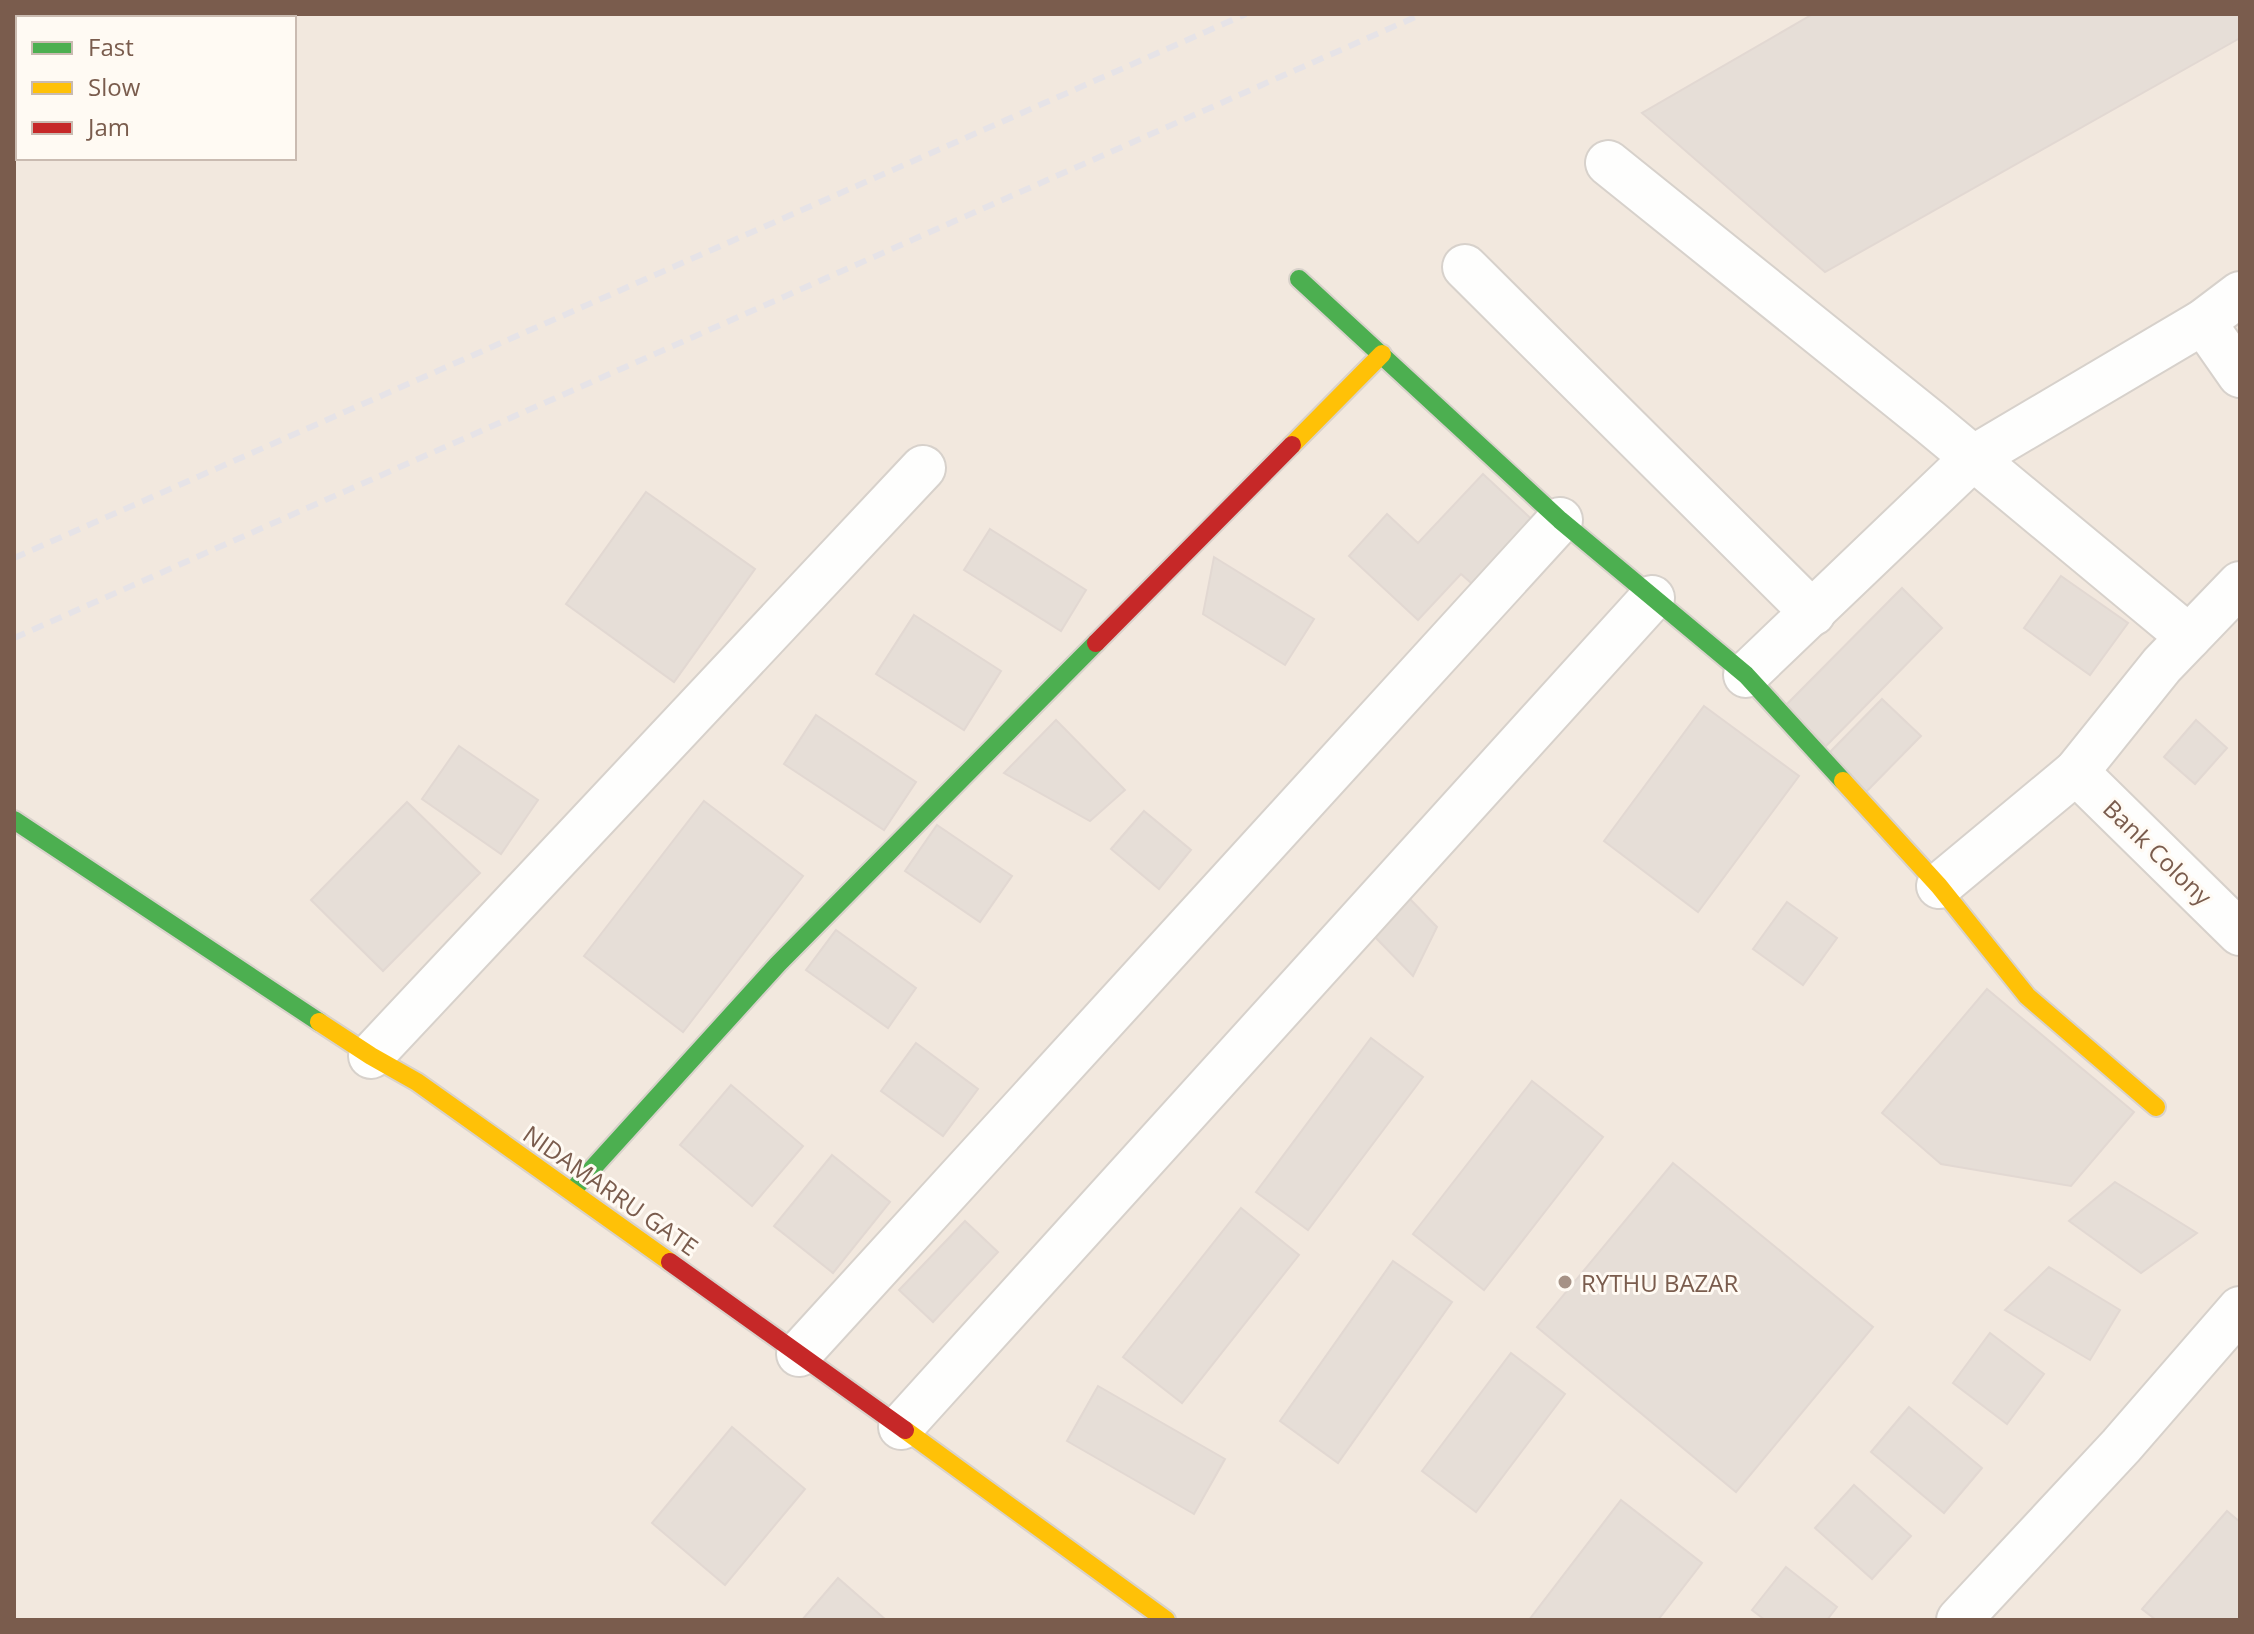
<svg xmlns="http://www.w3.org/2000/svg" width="2254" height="1634" viewBox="0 0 2254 1634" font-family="'Open Sans',sans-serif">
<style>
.residential{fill:#f2e8de;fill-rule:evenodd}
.building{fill:#e6ded7;stroke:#e2d8d2;stroke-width:2}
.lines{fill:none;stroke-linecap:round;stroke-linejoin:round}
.street-casing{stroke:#d7d1cb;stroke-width:48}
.fast-casing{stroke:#d9d2cb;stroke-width:22}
.slow-casing{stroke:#d9d2cb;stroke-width:22}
.jam-casing{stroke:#d9d2cb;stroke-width:22}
.street{stroke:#fefefd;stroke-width:44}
.fast{stroke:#4caf50;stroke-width:18}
.slow{stroke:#ffc107;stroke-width:18}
.jam{stroke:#c62828;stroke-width:18}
.rail{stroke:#e6e3e7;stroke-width:6;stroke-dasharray:12 8;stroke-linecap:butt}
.poi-dot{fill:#a69286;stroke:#fffaf3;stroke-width:3}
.labels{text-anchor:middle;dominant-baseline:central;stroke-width:6;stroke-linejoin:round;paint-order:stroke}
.street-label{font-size:24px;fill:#7a5c4d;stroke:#fffaf3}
.poi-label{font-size:24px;fill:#7a5c4d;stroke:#fffaf3;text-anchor:start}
</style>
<rect width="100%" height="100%" fill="#f9f5f0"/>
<path class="residential" d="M14 14H2240V1620H14ZM18 18H294V158H18Z"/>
<g class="building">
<polygon points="1813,14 2240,14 2240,38 1825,272 1642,113"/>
<polygon points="1483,474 1539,526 1479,590 1461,574 1418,620 1349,556 1387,514 1418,543"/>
<polygon points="646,492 755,569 674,682 566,604"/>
<polygon points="990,529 1086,590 1061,631 964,570"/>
<polygon points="1214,557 1314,619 1285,665 1203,614"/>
<polygon points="2061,576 2128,623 2090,675 2024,628"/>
<polygon points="1902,588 1942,628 1826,746 1785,706"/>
<polygon points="914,615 1001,671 964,730 876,674"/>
<polygon points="1882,699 1921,736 1866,792 1828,754"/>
<polygon points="1704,706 1799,776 1698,912 1604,841"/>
<polygon points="816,715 916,782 884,830 784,764"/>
<polygon points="1056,720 1125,790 1090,821 1004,773"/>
<polygon points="2196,720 2227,748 2195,784 2164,757"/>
<polygon points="459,746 538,800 501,854 422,799"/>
<polygon points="704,801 803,876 683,1032 584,956"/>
<polygon points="407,802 480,873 383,971 311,900"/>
<polygon points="1144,811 1191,850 1159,889 1111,849"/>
<polygon points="937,825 1012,876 980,922 905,871"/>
<polygon points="1409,898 1437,927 1413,976 1372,934"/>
<polygon points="1787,902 1837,938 1803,985 1753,949"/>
<polygon points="836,930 916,988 888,1028 806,970"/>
<polygon points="1987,989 2134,1112 2071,1186 1941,1164 1882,1113"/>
<polygon points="1371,1038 1423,1077 1308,1230 1256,1192"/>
<polygon points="916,1043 978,1089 943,1136 881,1091"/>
<polygon points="1532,1081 1603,1137 1484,1290 1413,1234"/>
<polygon points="731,1085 803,1146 752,1206 680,1145"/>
<polygon points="832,1155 890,1202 833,1273 774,1226"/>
<polygon points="1673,1163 1873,1327 1736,1492 1537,1327"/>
<polygon points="2115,1182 2197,1233 2141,1273 2069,1221"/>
<polygon points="1241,1208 1299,1255 1182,1403 1123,1357"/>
<polygon points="965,1221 998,1252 933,1322 899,1290"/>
<polygon points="1393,1261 1452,1302 1338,1463 1280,1421"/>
<polygon points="2049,1267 2120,1310 2090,1360 2005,1310"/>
<polygon points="1990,1333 2044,1374 2007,1424 1953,1383"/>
<polygon points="1511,1353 1565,1394 1476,1512 1422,1471"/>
<polygon points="1098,1386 1225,1459 1194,1514 1067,1441"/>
<polygon points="1909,1407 1982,1468 1944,1513 1871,1452"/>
<polygon points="732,1427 805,1489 725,1585 652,1523"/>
<polygon points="1854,1485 1911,1536 1872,1579 1815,1528"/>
<polygon points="1621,1500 1702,1563 1658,1620 1529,1620"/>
<polygon points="2227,1511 2240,1522 2240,1620 2156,1620 2142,1609"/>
<polygon points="1786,1567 1837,1607 1827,1620 1765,1620 1752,1610"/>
<polygon points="838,1578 886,1620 802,1620"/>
</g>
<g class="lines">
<g class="street-casing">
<g id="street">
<polyline points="1608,163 1930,422 2189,637"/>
<polyline points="1465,267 1813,613"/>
<polyline points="2203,322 2240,375"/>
<polyline points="1746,675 1973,458 2203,322 2240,294"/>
<polyline points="2076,772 2240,933"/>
<polyline points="1939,886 2076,772 2162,665 2240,584"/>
<polyline points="371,1056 923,468"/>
<polyline points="799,1354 1560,520"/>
<polyline points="901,1427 1652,598"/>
<polyline points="1959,1620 2121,1446 2240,1309"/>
</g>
</g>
<g class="fast-casing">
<g id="fast">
<polyline points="1299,279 1560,520 1746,675 1843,781"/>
<polyline points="14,820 319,1022"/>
<polyline points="572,1191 778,964 1096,643"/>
</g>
</g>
<g class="slow-casing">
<g id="slow">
<polyline points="1292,445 1382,354"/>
<polyline points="1843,781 1939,886 2027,996 2156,1107"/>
<polyline points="319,1022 371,1056 417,1082 670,1262"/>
<polyline points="905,1430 1166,1620"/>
</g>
</g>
<g class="jam-casing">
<g id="jam">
<polyline points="1096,643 1292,445"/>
<polyline points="670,1262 905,1430"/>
</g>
</g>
<use href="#street" class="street"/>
<use href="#fast" class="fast"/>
<use href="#slow" class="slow"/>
<use href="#jam" class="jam"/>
<g class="rail">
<polyline points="14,558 1246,14"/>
<polyline points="14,638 1422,14"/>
</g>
</g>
<circle class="poi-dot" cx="1565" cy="1282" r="8"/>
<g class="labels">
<g class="street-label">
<text transform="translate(2158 852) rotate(44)">Bank Colony</text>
<text transform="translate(611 1190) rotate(35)">NIDAMARRU GATE</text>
</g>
<g class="poi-label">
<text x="1581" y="1282">RYTHU BAZAR</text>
</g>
</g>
<rect width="2254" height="1634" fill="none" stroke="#7a5c4d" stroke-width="32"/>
<rect x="16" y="16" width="280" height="144" fill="#fffaf3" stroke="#cabbb1" stroke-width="2"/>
<rect x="32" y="42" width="40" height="12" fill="#4caf50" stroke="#cabbb1" stroke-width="2"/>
<text x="88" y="56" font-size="24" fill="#7a5c4d">Fast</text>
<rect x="32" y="82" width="40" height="12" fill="#ffc107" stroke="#cabbb1" stroke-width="2"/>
<text x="88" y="96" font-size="24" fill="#7a5c4d">Slow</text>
<rect x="32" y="122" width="40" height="12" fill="#c62828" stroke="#cabbb1" stroke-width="2"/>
<text x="88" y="136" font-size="24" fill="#7a5c4d">Jam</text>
</svg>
